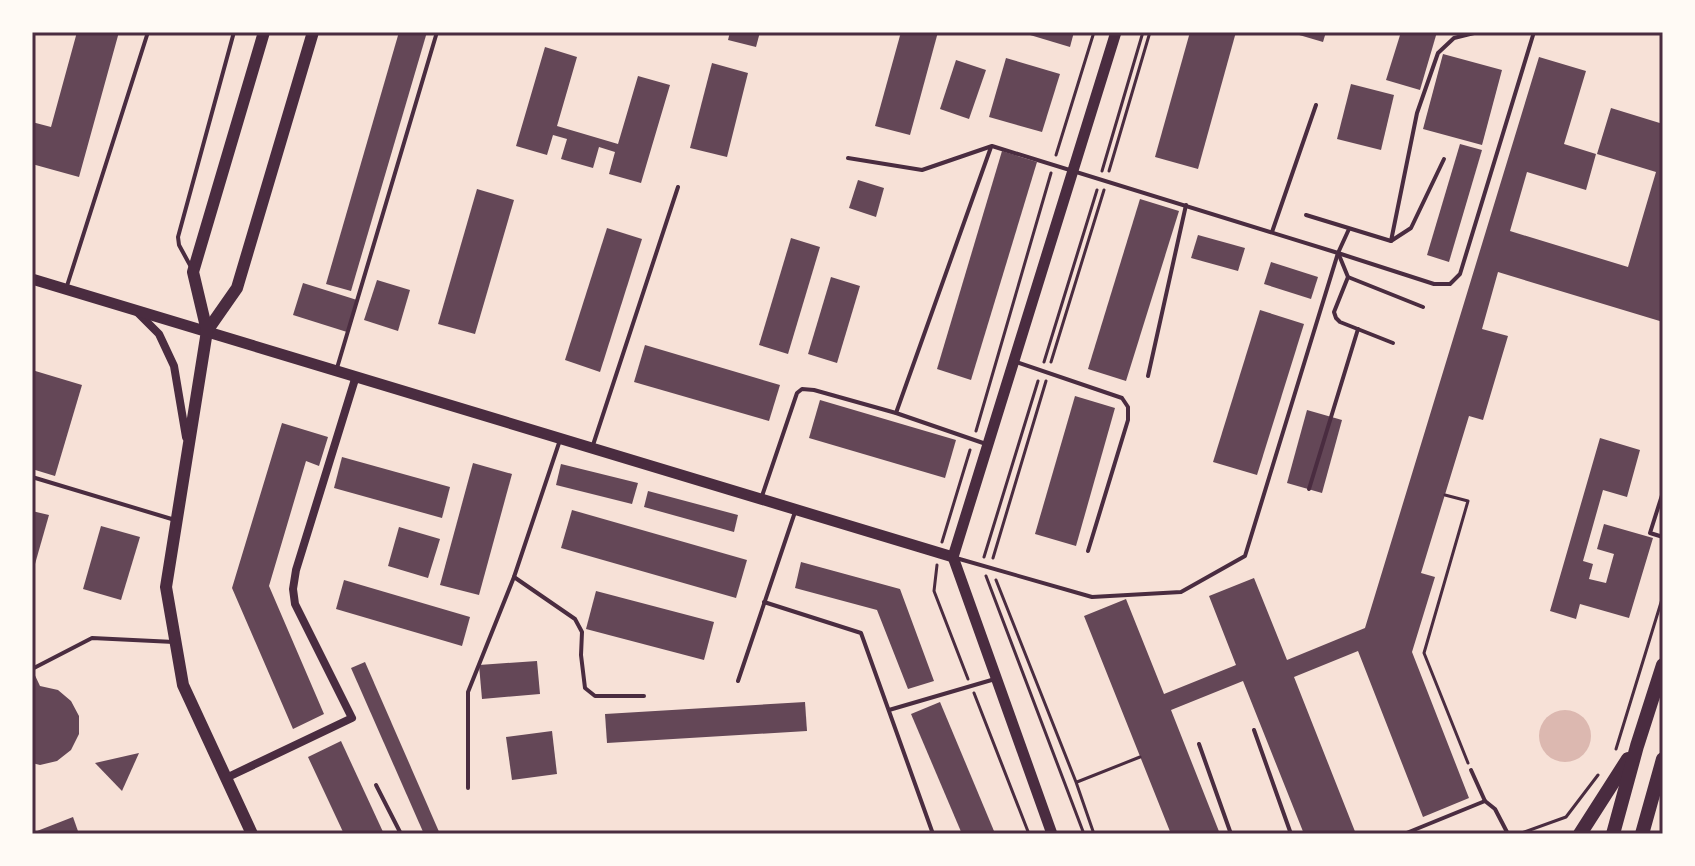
<svg xmlns="http://www.w3.org/2000/svg" width="1695" height="866" viewBox="0 0 1695 866" font-family="Mulish,sans-serif">
<style>
.water{fill:#dcb8b0}
.building{fill:#644757}
.lines{fill:none;stroke-linecap:round;stroke-linejoin:round}
.path{stroke:#4a2c40;stroke-width:3}
.service{stroke:#4a2c40;stroke-width:4}
.minor{stroke:#4a2c40;stroke-width:8}
.tertiary{stroke:#4a2c40;stroke-width:11}
.secondary{stroke:#4a2c40;stroke-width:12}
.primary{stroke:#4a2c40;stroke-width:14}
.neatline{fill:none;stroke:#4a2c40;stroke-width:3}
</style>
<rect width="100%" height="100%" fill="#f7e1d7"/>
<circle class="water" cx="1565" cy="736" r="26"/>
<g class="building">
<polygon points="77,32 119,32 79,177 32,164 32,122 51,127"/>
<polygon points="399,32 427,32 351,291 326,284"/>
<polygon points="730,32 760,32 756,47 728,40"/>
<polygon points="901,32 938,32 910,135 875,126"/>
<polygon points="1020,32 1074,32 1070,47"/>
<polygon points="1190,32 1236,32 1198,169 1155,157"/>
<polygon points="1289,32 1326,32 1323,42"/>
<polygon points="1401,32 1437,32 1420,90 1386,80"/>
<polygon points="545,47 577,57 557,126 618,144 638,76 670,85 641,183 609,174 615,152 599,147 593,168 561,159 567,139 553,135 547,155 516,146"/>
<polygon points="1443,54 1502,70 1482,145 1423,129"/>
<polygon points="1539,57 1586,71 1564,144 1596,154 1586,190 1527,172 1510,231 1628,267 1656,172 1597,154 1611,108 1663,124 1663,322 1498,272 1482,329 1508,336 1483,420 1469,416 1421,573 1435,577 1412,652 1469,798 1423,817 1358,651 1294,677 1356,834 1304,834 1243,681 1171,710 1220,834 1171,834 1084,616 1126,599 1164,694 1236,665 1209,596 1254,578 1287,660 1365,628"/>
<polygon points="1006,58 1060,74 1042,132 989,117"/>
<polygon points="956,60 986,70 969,119 940,109"/>
<polygon points="712,63 748,73 727,157 690,148"/>
<polygon points="1351,84 1394,95 1381,150 1337,139"/>
<polygon points="1460,144 1482,150 1449,262 1427,255"/>
<polygon points="1002,151 1037,162 971,380 937,369"/>
<polygon points="858,180 884,188 876,217 849,208"/>
<polygon points="477,189 514,200 475,334 438,324"/>
<polygon points="1140,199 1179,211 1126,381 1088,369"/>
<polygon points="607,228 642,239 600,372 565,360"/>
<polygon points="1198,235 1245,248 1238,271 1191,258"/>
<polygon points="791,238 820,247 788,354 759,345"/>
<polygon points="1271,262 1318,277 1311,299 1264,284"/>
<polygon points="831,277 860,286 837,363 808,354"/>
<polygon points="377,280 410,290 398,331 364,320"/>
<polygon points="303,283 357,300 347,332 293,315"/>
<polygon points="1260,310 1304,324 1257,475 1213,462"/>
<polygon points="645,345 780,385 769,421 634,382"/>
<polygon points="32,370 82,385 55,476 32,469"/>
<polygon points="1075,396 1115,408 1076,546 1035,534"/>
<polygon points="820,400 956,440 945,478 809,438"/>
<polygon points="1307,410 1342,420 1322,493 1287,483"/>
<polygon points="282,423 328,437 319,466 306,461 269,586 324,714 293,729 232,588"/>
<polygon points="1600,438 1640,450 1627,497 1603,490 1583,561 1593,564 1589,579 1606,583 1614,554 1597,549 1604,524 1653,538 1629,618 1580,604 1576,619 1550,611"/>
<polygon points="342,457 450,487 442,518 334,488"/>
<polygon points="473,463 512,474 479,595 440,585"/>
<polygon points="561,464 638,483 632,504 556,485"/>
<polygon points="648,491 738,515 734,532 644,507"/>
<polygon points="572,510 747,560 736,598 561,548"/>
<polygon points="32,511 49,515 33,571 32,570"/>
<polygon points="101,526 140,537 121,600 83,589"/>
<polygon points="399,527 440,539 428,578 388,566"/>
<polygon points="801,562 900,589 934,681 908,689 877,610 795,588"/>
<polygon points="344,580 470,617 462,646 336,609"/>
<polygon points="596,591 714,622 704,660 586,629"/>
<polygon points="537,661 540,694 482,699 479,665"/>
<polygon points="365,662 440,834 424,834 351,668"/>
<polygon points="32,669 40,686 58,690 71,701 79,716 79,734 71,750 57,761 40,765 32,763"/>
<polygon points="805,702 807,731 607,743 605,714"/>
<polygon points="940,702 994,831 988,834 962,834 911,714"/>
<polygon points="552,731 557,774 512,780 506,737"/>
<polygon points="341,741 384,834 344,834 308,757"/>
<polygon points="139,753 122,791 95,763"/>
<polygon points="73,817 79,834 32,834 32,833"/>
</g>
<g class="lines">
<g class="path">
<polyline points="1056,155 1094,32"/>
<polyline points="1102,171 1143,32"/>
<polyline points="1109,171 1150,32"/>
<polyline points="1044,362 1097,190"/>
<polyline points="1051,362 1104,190"/>
<polyline points="976,431 1051,173"/>
<polyline points="1445,495 1468,501 1424,653 1468,763"/>
<polyline points="942,542 970,450"/>
<polyline points="984,557 1038,381"/>
<polyline points="993,558 1046,381"/>
<polyline points="937,565 934,591 968,679"/>
<polyline points="986,576 1084,834"/>
<polyline points="996,580 1076,782 1094,834"/>
<polyline points="974,693 1029,834"/>
<polyline points="1616,749 1663,596"/>
<polyline points="1077,782 1140,757"/>
<polyline points="1519,834 1566,817 1598,775"/>
</g>
<g class="service">
<polyline points="848,158 922,170 992,146 1338,253 1434,284 1450,284 1460,274 1534,32"/>
<polyline points="1306,215 1391,241 1411,228 1444,159"/>
<polyline points="1272,232 1316,105"/>
<polyline points="1391,241 1417,113 1438,53 1454,38 1478,32"/>
<polyline points="1339,255 1348,277 1423,307"/>
<polyline points="191,267 179,245 178,237 234,32"/>
<polyline points="1348,277 1334,312 1336,318 1340,322 1393,343"/>
<polyline points="66,289 148,32"/>
<polyline points="1016,362 1122,398 1128,407 1128,420 1088,551"/>
<polyline points="337,368 437,32"/>
<polyline points="1148,376 1186,205"/>
<polyline points="896,413 986,444"/>
<polyline points="593,445 678,187"/>
<polyline points="32,477 175,520"/>
<polyline points="1309,489 1358,329"/>
<polyline points="1663,492 1650,533 1663,537"/>
<polyline points="762,496 797,393 802,389 814,390 896,413 991,147"/>
<polyline points="956,558 1092,597 1181,592 1245,556 1338,253 1349,229"/>
<polyline points="514,577 575,619 582,632 581,655 585,688 595,696 644,696"/>
<polyline points="764,602 861,633 933,834"/>
<polyline points="32,669 92,638 174,642"/>
<polyline points="738,681 795,512"/>
<polyline points="889,710 995,679"/>
<polyline points="1254,730 1291,834"/>
<polyline points="1199,744 1231,834"/>
<polyline points="1471,770 1485,801 1495,809 1508,834"/>
<polyline points="376,785 401,834"/>
<polyline points="468,788 468,692 514,577 560,440"/>
<polyline points="1404,834 1485,801"/>
</g>
<g class="minor">
<polyline points="137,312 159,334 174,366 186,437"/>
<polyline points="226,778 352,718 295,604 293,589 296,570 356,376"/>
</g>
<g class="tertiary">
<polyline points="32,279 953,557"/>
<polyline points="1052,834 953,557 1116,32"/>
</g>
<g class="secondary">
<polyline points="207,331 237,288 313,32"/>
<polyline points="252,834 183,685 166,587 207,331 193,272 264,32"/>
</g>
<g class="primary">
<polyline points="1580,834 1628,759"/>
<polyline points="1613,834 1637,746 1663,665"/>
<polyline points="1642,834 1663,759"/>
</g>
</g>
<rect width="1695" height="866" fill="none" stroke="#fffaf5" stroke-width="68"/>
<rect x="34" y="34" width="1627" height="798" class="neatline"/>
</svg>
